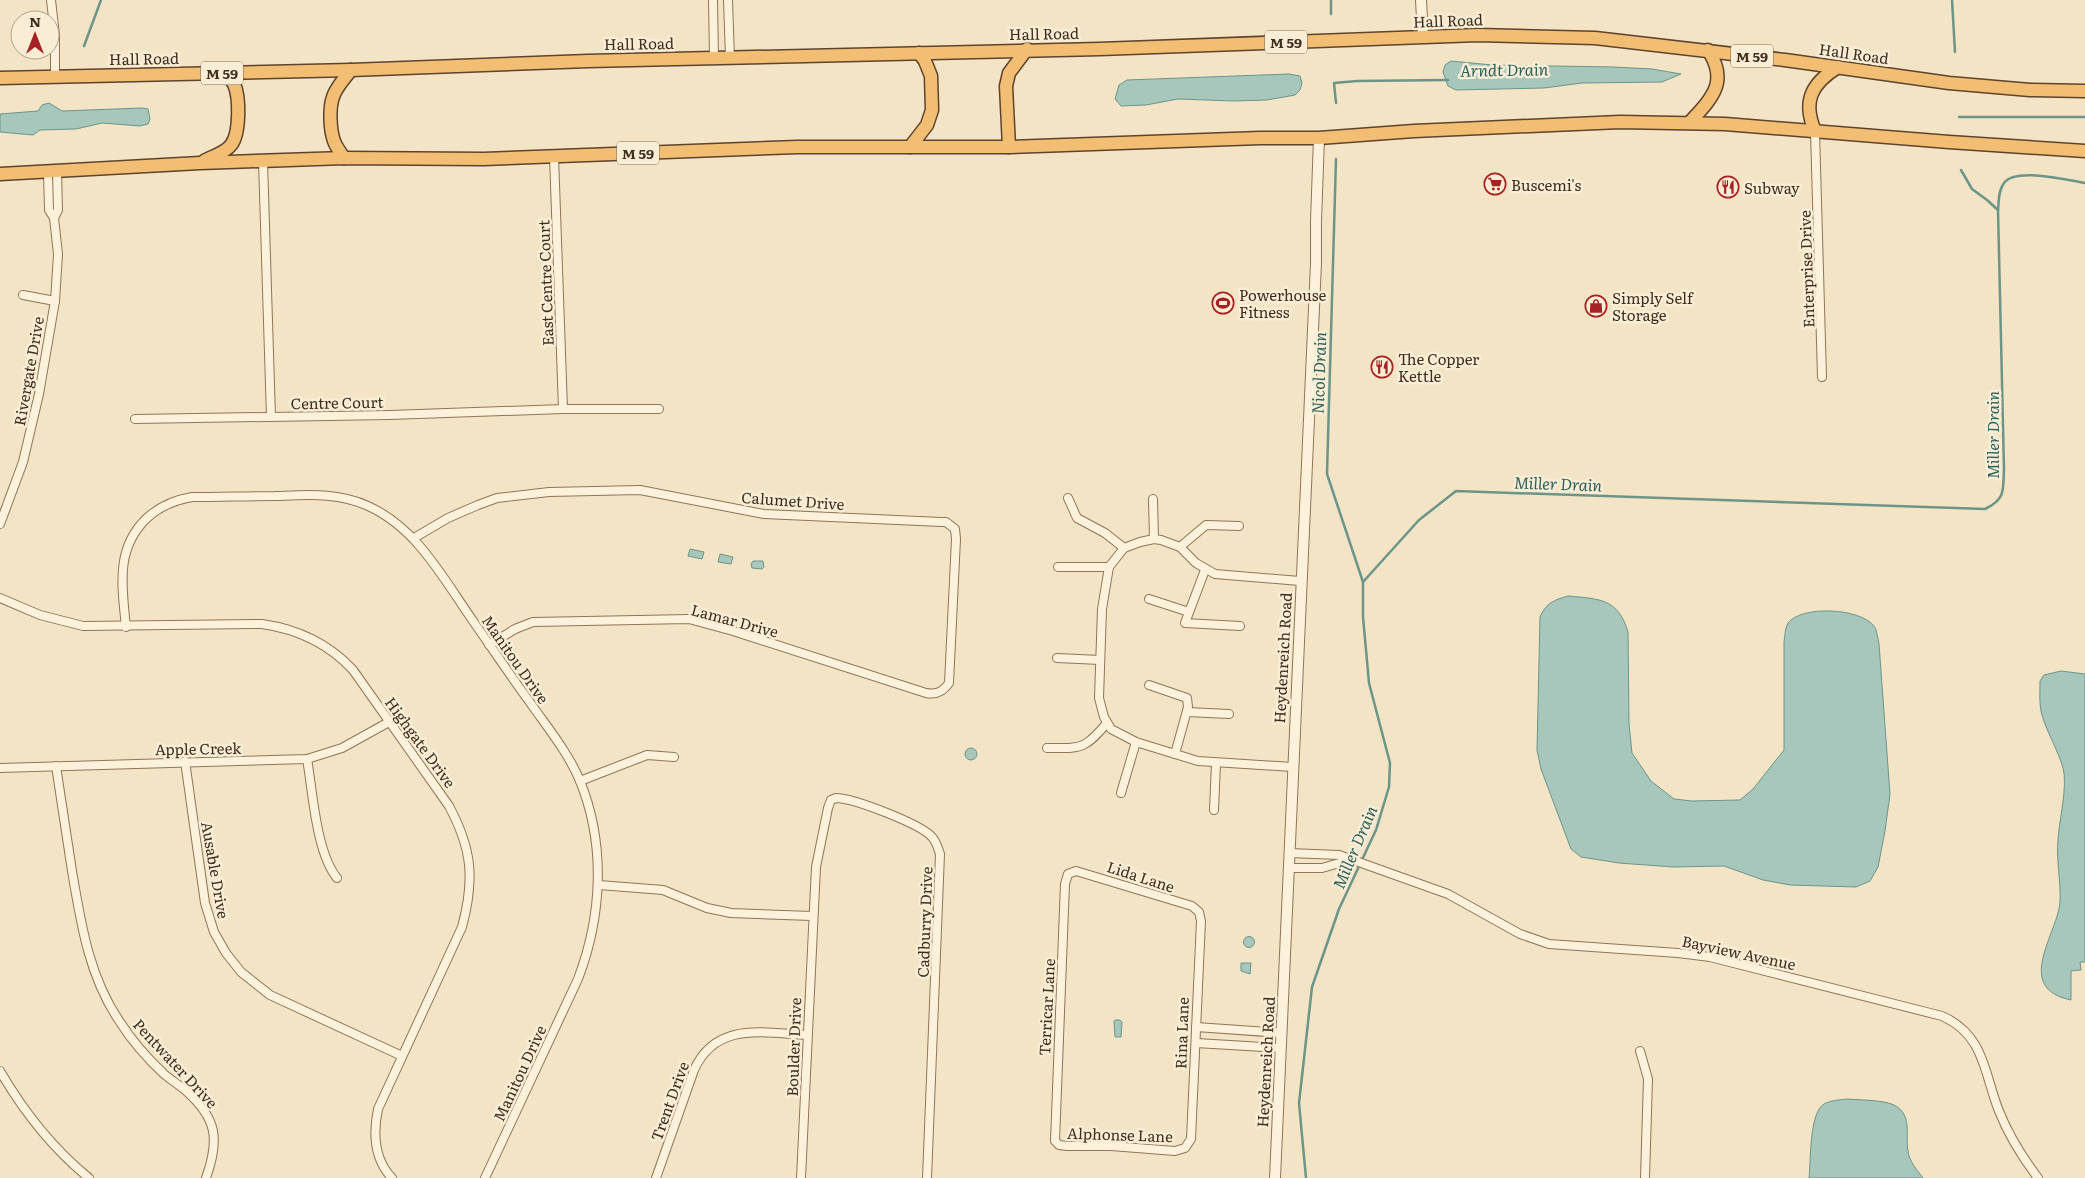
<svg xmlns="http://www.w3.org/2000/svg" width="2085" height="1178" viewBox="0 0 2085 1178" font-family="Literata,serif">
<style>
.water{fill:#a7c6bc;stroke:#6c958a}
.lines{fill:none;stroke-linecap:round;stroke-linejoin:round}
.stream{stroke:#6c958a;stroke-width:2.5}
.minor-casing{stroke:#907558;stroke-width:10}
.tertiary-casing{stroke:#907558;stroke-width:12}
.trunk-casing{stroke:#5e432d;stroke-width:15}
.minor{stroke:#fcf1da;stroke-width:8}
.tertiary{stroke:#fcf1da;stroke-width:10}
.trunk{stroke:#f1be74;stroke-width:12}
.labels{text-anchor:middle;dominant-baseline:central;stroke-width:5;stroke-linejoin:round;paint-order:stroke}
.shield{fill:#f9eed5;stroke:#776755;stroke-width:1}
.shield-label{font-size:14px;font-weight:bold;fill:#3f2d1e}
.street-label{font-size:15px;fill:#3f2d1e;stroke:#f9eed5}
.poi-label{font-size:15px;fill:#3f2d1e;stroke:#f9eed5;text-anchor:start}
.water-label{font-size:16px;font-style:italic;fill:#2c605c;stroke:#f9eed5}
</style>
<rect width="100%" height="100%" fill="#f3e4c5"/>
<g class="water">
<polygon points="1451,61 1492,65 1614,67 1652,69 1681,74 1662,82 1582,83 1544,88 1456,90 1448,86 1443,72 1445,65"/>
<polygon points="1289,74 1300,76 1302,83 1300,90 1295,95 1267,100 1234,101 1178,99 1146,105 1121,106 1115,99 1119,85 1127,80"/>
<polygon points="49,103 62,111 142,108 148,109 150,119 148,124 140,126 102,123 76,129 40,130 33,135 0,132 0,114 38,111 42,105"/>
<polygon points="690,549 704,552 702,559 688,556"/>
<polygon points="720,554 733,557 731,564 718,562"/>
<polygon points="753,561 763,561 764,567 762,569 752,568 751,564"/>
<path d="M1568 596C1599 599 1618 598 1628 632L1629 724 1632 753 1651 781 1674 799 1692 801 1740 800 1753 789 1784 750V642C1785 636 1785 628 1788 623 1802 605 1860 608 1874 626 1877 630 1878 639 1879 644L1890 794 1885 831 1878 867 1870 881 1856 887 1790 885 1763 880 1724 866 1673 867 1619 863 1581 857 1571 849 1541 769 1537 750 1540 617C1546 603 1554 600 1568 596Z"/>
<path d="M2061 671 2085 674V962H2080L2081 970 2071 971V1000C2012 988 2059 932 2060 901 2061 881 2056 860 2058 840 2059 821 2068 785 2063 768 2058 750 2047 733 2042 715 2039 705 2040 692 2040 681L2044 675Z"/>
<circle cx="971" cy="754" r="6"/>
<circle cx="1249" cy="942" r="5.5"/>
<polygon points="1241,963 1251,963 1250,974 1241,971"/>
<polygon points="1116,1020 1120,1020 1122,1022 1121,1037 1115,1037 1114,1021"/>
<path d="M1847 1099C1859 1100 1884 1100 1894 1105 1913 1115 1905 1134 1908 1151 1909 1161 1917 1170 1923 1178H1809C1811 1161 1809 1113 1824 1104 1831 1100 1840 1100 1847 1099Z"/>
</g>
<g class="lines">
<g class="stream">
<polyline points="1952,0 1955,52"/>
<polyline points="1331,14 1331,0"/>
<polyline points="84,46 101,0"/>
<polyline points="1336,103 1334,83 1357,81 1448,80"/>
<polyline points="1959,117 2085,117"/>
<polyline points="1961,170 1972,189 1987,200 1998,210"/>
<path d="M1363 582 1419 520 1456 491 1985 509C2006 499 2003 490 2004 469L1998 210C1999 201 1998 191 2004 183 2015 167 2068 180 2085 183"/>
<polyline points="1306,1178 1299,1103 1312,987 1339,909 1376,830 1389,787 1390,763 1369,683 1363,617 1363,582 1327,474 1336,159"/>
</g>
<g class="minor-casing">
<g id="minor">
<polyline points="51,0 55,35 55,76"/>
<polyline points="713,0 714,58"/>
<polyline points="728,0 730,58"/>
<polyline points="1815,131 1822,377"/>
<polyline points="554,156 563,409"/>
<polyline points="263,161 271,417"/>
<polyline points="48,172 49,210 54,218 58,210 57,172"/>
<polyline points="23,295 55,301"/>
<polyline points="135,419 390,415 563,409 659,409"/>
<polyline points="1068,498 1077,518 1105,533 1124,548 1140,542 1154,539 1161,540 1180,547 1196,563 1215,574 1300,581"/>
<polyline points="1153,499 1154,539"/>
<polyline points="0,524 23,462 39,394 55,301 58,254 54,218"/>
<path d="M414 538 448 518 478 505 497 498 549 492 640 490 764 514 941 522H946L955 529 956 539 949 683C943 692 936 695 926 693L733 631 689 619 533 622 515 629 489 645"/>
<polyline points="1180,547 1206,525 1239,526"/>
<polyline points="1124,548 1109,567 1102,609 1099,698 1104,717 1111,729 1136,742 1198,761 1292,767"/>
<polyline points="1058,567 1109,567"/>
<polyline points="1205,570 1185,623 1240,626"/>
<path d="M0 598 40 615 83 626 262 624C297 629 329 644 353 670L449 806C472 849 475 879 462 927L378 1109C373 1133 374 1159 392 1178"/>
<polyline points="1149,599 1189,612"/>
<path d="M126 627C122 587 115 548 147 518 160 506 175 500 192 497 220 497 248 496 275 496 307 495 338 492 368 506 417 528 443 578 473 621 492 648 510 675 529 701 547 727 568 752 580 781 606 845 602 916 578 979L485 1178"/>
<polyline points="1057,658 1100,660"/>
<polyline points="1149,685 1187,698 1188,707 1175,754"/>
<polyline points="1187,712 1229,714"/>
<path d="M1047 748C1082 748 1084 750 1107 723"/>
<path d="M307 759C313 793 316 852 337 878"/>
<polyline points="185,761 205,903 214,932 226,953 241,972 270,995 402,1056"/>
<path d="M56 766C61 801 67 836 72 871 81 924 89 977 120 1022 132 1041 148 1059 164 1074 171 1080 179 1085 185 1090 217 1118 220 1139 206 1178"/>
<polyline points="0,768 307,759 342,748 389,722"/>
<polyline points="580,781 647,755 674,757"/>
<polyline points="1121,793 1136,742"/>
<polyline points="1214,810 1216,763"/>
<path d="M1289 853 1339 855 1448 894 1520 934 1549 944 1678 953 1710 957 1942 1016C1985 1035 1984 1074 1999 1111 2008 1134 2023 1158 2038 1178"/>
<polyline points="1288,868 1322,868 1350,860"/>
<polygon points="1076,871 1192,906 1199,912 1201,921 1191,1139 1185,1148 1175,1151 1111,1146 1067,1146 1059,1145 1055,1141 1065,884 1068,874"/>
<polyline points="599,885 663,890 707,908 731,913 812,916"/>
<polyline points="1196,1027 1281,1033"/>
<polyline points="1196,1043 1280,1048"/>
<polyline points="1640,1051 1648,1079 1645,1178"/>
<path d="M0 1071C24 1112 52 1148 89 1178"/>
<path d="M656 1178 694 1070C716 1021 763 1033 807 1035"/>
<path d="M801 1178 816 867 828 808 831 800 836 798C853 798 921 824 932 837 936 841 938 848 940 854L927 1178"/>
</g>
</g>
<g class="tertiary-casing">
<g id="tertiary">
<polyline points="1421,0 1423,37"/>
<polyline points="1275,1178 1316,263 1316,221 1319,138"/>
</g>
</g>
<g class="trunk-casing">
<g id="trunk">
<polyline points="0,78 351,70 588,61 1100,49 1478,35 1595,38 1785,60 1949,83 2030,90 2085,91"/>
<path d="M1690 122C1712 98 1729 82 1708 50"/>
<path d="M1815 131C1802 101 1812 83 1838 67"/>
<polyline points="910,147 927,125 932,110 931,76 925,61 919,53"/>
<polyline points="1009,147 1006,86 1009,73 1027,49"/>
<path d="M344 158C341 153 336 147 334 141 330 130 329 108 333 97 336 87 345 78 351 70"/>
<path d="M204 161C213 156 225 153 231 145 240 134 240 97 234 84 231 79 228 77 223 73"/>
<polyline points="0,174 200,163 344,158 484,159 797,147 1009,147 1260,138 1319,138 1414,131 1620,122 1725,124 1949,142 2085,151"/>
</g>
</g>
<use href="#minor" class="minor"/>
<use href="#tertiary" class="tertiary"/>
<use href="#trunk" class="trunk"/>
</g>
<defs>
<g id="supermarket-ring" transform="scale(1.125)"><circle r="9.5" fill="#f9eed5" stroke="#a62225" stroke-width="1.5"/><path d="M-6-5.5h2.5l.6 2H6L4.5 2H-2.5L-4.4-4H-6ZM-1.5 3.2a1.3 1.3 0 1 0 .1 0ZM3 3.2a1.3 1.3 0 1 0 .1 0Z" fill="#a62225"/></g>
<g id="restaurant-ring" transform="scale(1.125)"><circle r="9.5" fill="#f9eed5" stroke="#a62225" stroke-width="1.5"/><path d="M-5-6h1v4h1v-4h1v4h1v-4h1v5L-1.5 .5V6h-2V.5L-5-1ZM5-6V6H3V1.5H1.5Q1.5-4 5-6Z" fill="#a62225"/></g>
<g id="stadium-ring" transform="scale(1.125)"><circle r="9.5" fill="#f9eed5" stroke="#a62225" stroke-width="1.5"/><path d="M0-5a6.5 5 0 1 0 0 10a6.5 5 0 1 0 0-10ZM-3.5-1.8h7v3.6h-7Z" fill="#a62225"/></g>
<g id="shop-ring" transform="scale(1.125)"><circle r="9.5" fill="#f9eed5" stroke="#a62225" stroke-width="1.5"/><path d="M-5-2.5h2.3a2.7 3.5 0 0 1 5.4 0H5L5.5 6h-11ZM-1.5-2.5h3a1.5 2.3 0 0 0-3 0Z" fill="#a62225"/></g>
</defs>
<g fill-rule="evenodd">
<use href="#supermarket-ring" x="1495" y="184"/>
<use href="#restaurant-ring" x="1728" y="187"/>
<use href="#stadium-ring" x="1223" y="303"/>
<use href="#shop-ring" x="1596" y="306"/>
<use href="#restaurant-ring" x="1382" y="367"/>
</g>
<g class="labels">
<g class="shield">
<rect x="1265" y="30.5" width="42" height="23" rx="4"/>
<rect x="1731" y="44.5" width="42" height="23" rx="4"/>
<rect x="201" y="61.5" width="42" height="23" rx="4"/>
<rect x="617" y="141.5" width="42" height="23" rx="4"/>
</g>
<g class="shield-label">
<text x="1286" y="42">M 59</text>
<text x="1752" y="56">M 59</text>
<text x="222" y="73">M 59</text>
<text x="638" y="153">M 59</text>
</g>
<g class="street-label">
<text transform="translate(1448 20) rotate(-2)">Hall Road</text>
<text transform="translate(1044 33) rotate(-1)">Hall Road</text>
<text transform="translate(639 43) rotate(-1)">Hall Road</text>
<text transform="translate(1854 53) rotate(8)">Hall Road</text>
<text transform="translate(144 58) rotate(-1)">Hall Road</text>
<text transform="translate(1806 269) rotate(-92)">Enterprise Drive</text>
<text transform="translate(545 283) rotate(-92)">East Centre Court</text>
<text transform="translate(28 371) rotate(-80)">Rivergate Drive</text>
<text transform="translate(337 402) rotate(-1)">Centre Court</text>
<text transform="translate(793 500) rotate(4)">Calumet Drive</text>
<text transform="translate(735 620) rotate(15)">Lamar Drive</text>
<text transform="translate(1282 658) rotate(-87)">Heydenreich Road</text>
<text transform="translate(516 659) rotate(55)">Manitou Drive</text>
<text transform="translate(421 742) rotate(54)">Highgate Drive</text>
<text transform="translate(198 748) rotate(-1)">Apple Creek</text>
<text transform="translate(216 870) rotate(80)">Ausable Drive</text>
<text transform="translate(1141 876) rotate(18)">Lida Lane</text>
<text transform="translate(924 922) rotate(-88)">Cadburry Drive</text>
<text transform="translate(1739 952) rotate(12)">Bayview Avenue</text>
<text transform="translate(1046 1007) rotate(-87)">Terricar Lane</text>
<text transform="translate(1181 1033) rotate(-88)">Rina Lane</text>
<text transform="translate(793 1047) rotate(-88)">Boulder Drive</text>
<text transform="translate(1265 1062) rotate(-87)">Heydenreich Road</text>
<text transform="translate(176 1063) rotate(47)">Pentwater Drive</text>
<text transform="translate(519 1073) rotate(-65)">Manitou Drive</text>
<text transform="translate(669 1101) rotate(-70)">Trent Drive</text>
<text transform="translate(1120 1134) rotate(2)">Alphonse Lane</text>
</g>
<g class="poi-label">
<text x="1511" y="184">Buscemi's</text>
<text x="1744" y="187">Subway</text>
<text x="1239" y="294">Powerhouse<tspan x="1239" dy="17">Fitness</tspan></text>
<text x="1612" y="297">Simply Self<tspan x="1612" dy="17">Storage</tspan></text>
<text x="1398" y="358">The Copper<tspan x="1398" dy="17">Kettle</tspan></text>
</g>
<g class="water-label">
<text transform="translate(1504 69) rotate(-1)">Arndt Drain</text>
<text transform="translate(1318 373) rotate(-88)">Nicol Drain</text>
<text transform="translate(1992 435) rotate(-90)">Miller Drain</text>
<text transform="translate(1558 483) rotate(2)">Miller Drain</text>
<text transform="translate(1354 847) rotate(-67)">Miller Drain</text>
</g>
</g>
<g transform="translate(35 35)"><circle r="24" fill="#f9eed5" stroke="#afa18c"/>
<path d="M0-4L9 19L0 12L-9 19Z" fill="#a62225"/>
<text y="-8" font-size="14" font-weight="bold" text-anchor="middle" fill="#3f2d1e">N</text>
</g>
</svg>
